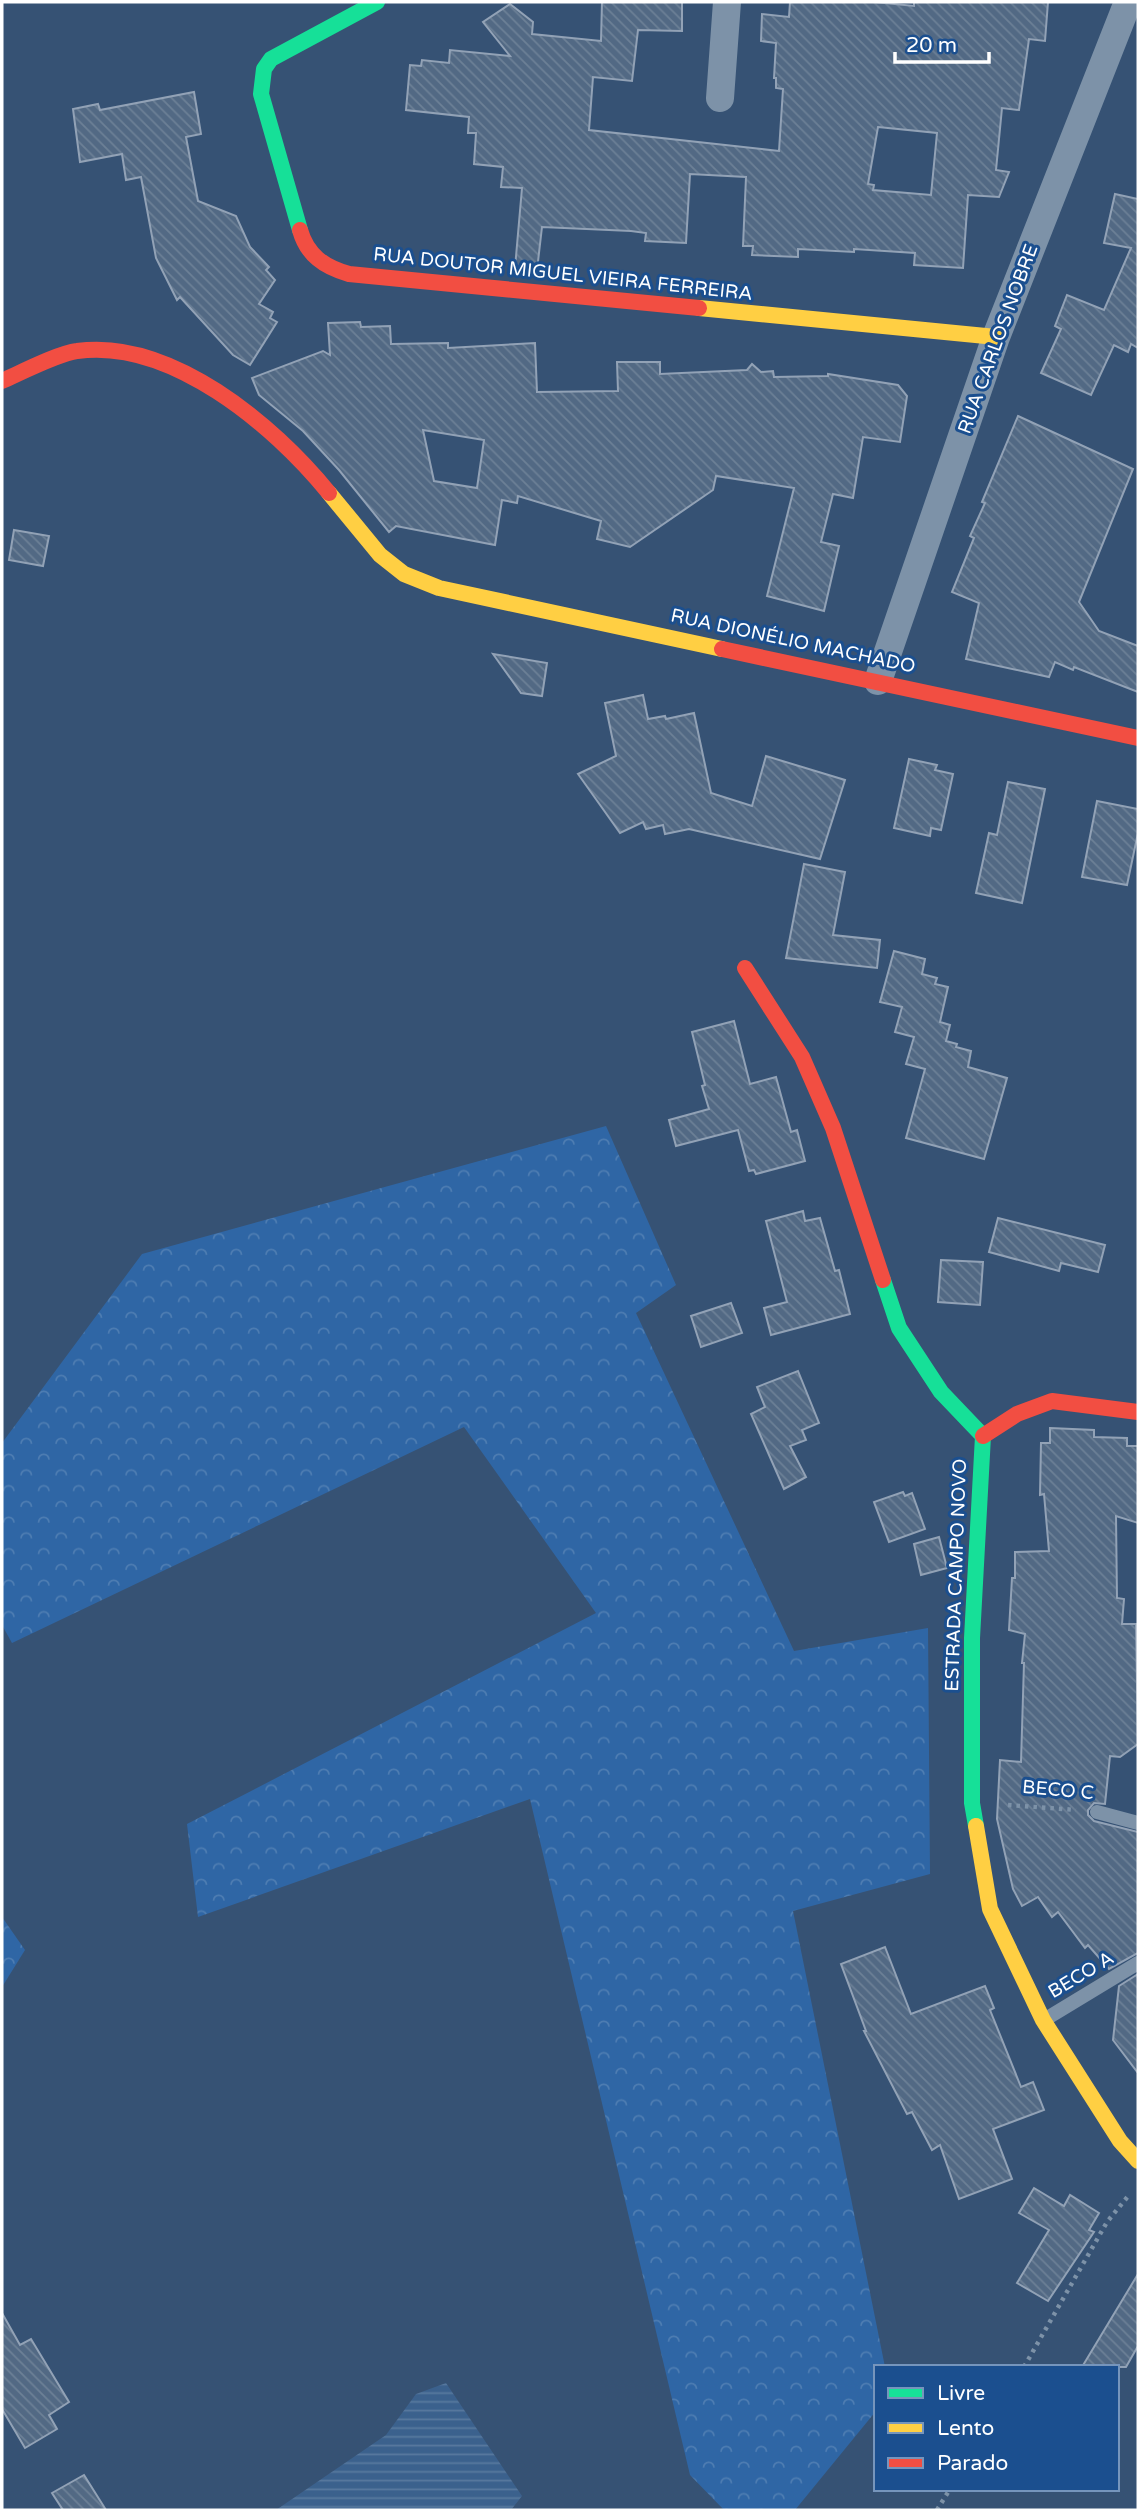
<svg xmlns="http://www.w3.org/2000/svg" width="1140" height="2512" viewBox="0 0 1140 2512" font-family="'Varela Round',sans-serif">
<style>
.forest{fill:url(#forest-crowns)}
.water{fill:url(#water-rules)}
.building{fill:url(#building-back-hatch);stroke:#92a2b6;stroke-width:2;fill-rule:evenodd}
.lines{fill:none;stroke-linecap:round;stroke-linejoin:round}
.path{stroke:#7d92a8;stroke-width:4.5;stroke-dasharray:3.5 5;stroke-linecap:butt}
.lane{stroke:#7d92a8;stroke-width:14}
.street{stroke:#7d92a8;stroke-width:28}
.fast{stroke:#16e098;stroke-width:16}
.slow{stroke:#ffcf43;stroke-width:16}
.jam{stroke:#f24e42;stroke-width:16}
.labels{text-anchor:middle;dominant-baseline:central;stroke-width:6;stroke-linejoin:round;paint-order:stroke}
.street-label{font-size:19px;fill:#fff;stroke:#1b4f8f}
</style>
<defs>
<pattern id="forest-crowns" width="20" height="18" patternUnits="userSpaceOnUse" patternTransform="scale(1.75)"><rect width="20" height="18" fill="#2f66a5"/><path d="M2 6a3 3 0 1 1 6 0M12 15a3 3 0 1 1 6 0" fill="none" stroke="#4e7db2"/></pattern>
<pattern id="water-rules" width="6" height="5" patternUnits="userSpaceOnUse" patternTransform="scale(1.75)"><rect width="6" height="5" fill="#3b618d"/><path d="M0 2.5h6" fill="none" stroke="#58799e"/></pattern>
<pattern id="building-back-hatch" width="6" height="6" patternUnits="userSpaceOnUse" patternTransform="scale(1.75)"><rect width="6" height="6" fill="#526984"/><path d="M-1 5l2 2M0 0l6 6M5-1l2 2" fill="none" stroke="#6c8096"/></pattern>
</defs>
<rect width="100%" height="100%" fill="#365274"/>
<g class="forest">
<polygon points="606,1126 676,1285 636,1313 794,1651 928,1628 930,1874 793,1911 885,2367 876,2367 876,2411 795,2510 724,2510 690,2475 530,1799 198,1917 187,1824 596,1613 464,1427 12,1643 2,1625 2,1443 142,1254"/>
<polygon points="2,1917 25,1950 2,1987"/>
</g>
<polygon class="water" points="446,2383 522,2496 511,2510 276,2510 386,2435 416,2394"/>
<g class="building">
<path d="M602 2H682V31L638 30 632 81 593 77 589 130 779 151 783 89 776 88V78H774L776 43 761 41 762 14 789 17 790 2H874L914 6V2H1048L1045 41 1029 39 1019 110 1002 108 996 170 1009 172 999 197 968 195 963 268 914 265 915 253 854 249V252L798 249V257L752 255 753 246H743L746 177 690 174 686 243 645 241 646 233 631 231 542 227 537 270 515 268 522 188 501 187 503 167 474 164 476 133H468L469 117 406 110 410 65 421 66 422 60 449 63 450 50 510 56 483 22 510 4 533 22 532 34 601 41ZM878 127 937 133 931 195 873 190 874 185 868 184Z"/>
<polygon points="194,92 201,134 186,137 198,201 236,216 250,247 269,267 266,270 275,280 259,304 273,312 270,318 277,322 250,365 233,355 180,297 177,300 156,258 141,177 126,180 122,154 80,162 73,109 98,104 100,110"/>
<polygon points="1115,194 1138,199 1138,348 1131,344 1128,352 1114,345 1091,395 1041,373 1061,329 1055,326 1067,295 1104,310 1131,248 1104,243"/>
<path d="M360 322 361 327 390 326 391 344 448 343V348L535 343 537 392 618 391 617 362H660V374L747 370 752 364 761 372 773 371 774 377 828 376V374L898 385 907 396 900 442 863 437 853 498 833 494 821 542 839 546 824 611 767 596 794 488 716 476 713 490 630 547 597 539 601 521 518 496 517 503 502 500 495 545 396 526 389 532 339 470 303 431 259 395 252 378 323 351 330 355 328 323ZM423 430 484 440 477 488 434 481Z"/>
<polygon points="1018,416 1133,469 1079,602 1099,631 1138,646 1138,692 1074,667 1073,670 1055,662 1049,677 966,659 979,603 952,592 974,538 970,536 985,503 982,502"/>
<polygon points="14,530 49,536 43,566 9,560"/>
<polygon points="493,654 547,663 542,696 521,693"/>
<polygon points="643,695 648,719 665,716 666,719 694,713 711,793 752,806 766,756 845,780 820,859 689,829 665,834 663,825 646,829 643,822 620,833 578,774 616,756 605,703"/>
<polygon points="909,759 937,765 935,770 953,774 941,830 931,828 930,836 894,828"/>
<polygon points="1008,782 1045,789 1022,903 976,893 989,833 997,835"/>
<polygon points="1097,801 1138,809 1138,833 1127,885 1082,877"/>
<polygon points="804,864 845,872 833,935 880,940 877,968 786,958"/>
<polygon points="894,951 925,959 922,974 937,978 935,984 948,987 940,1022 950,1025 946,1041 957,1044 956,1047 971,1051 968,1067 1007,1078 984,1159 906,1138 925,1069 906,1064 914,1037 895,1032 902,1007 880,1002"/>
<polygon points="734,1021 750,1084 776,1077 791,1132 797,1130 805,1161 756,1174 754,1170 749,1171 738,1130 676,1146 669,1120 709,1109 702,1086 705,1085 692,1032"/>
<polygon points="803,1211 805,1221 820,1218 835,1271 839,1270 850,1314 771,1335 764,1308 787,1302 766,1221"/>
<polygon points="998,1218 1105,1245 1098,1272 1061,1263 1059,1271 989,1252"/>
<polygon points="941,1260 983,1262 980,1305 938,1302"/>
<polygon points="731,1303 742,1333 701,1347 691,1316"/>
<polygon points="798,1371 819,1423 802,1430 806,1440 790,1446 806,1477 784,1489 751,1414 765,1407 757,1387"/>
<polygon points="1050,1428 1094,1430 1094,1437 1127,1438 1127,1446 1138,1446 1138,1523 1116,1516 1117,1598 1124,1599 1122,1624 1136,1624 1138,1744 1120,1757 1110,1756 1105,1804 1094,1803 1088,1810 1088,1815 1094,1821 1138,1832 1138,1953 1109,1969 1088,1945 1085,1948 1058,1912 1052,1917 1038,1897 1022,1906 1013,1889 997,1819 1000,1760 1021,1762 1024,1663 1022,1663 1025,1634 1009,1630 1012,1578 1015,1578 1015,1552 1049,1551 1044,1494 1040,1495 1041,1443 1050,1443"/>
<polygon points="903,1492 905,1496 912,1493 925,1529 889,1542 874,1502"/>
<polygon points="939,1537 947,1568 921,1575 914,1544"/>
<polygon points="885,1947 911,2014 985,1986 994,2008 990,2010 1021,2087 1033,2082 1044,2110 993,2129 1012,2179 959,2199 940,2145 932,2150 912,2112 907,2114 864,2031 866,2031 841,1964"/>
<polygon points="1138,1974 1138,2073 1113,2040 1119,1986"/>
<polygon points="1034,2188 1064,2206 1070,2195 1099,2213 1089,2230 1094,2232 1048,2301 1017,2283 1049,2230 1019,2213"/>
<polygon points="1138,2274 1138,2346 1126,2367 1082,2367"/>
<polygon points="2,2313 20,2345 31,2339 69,2402 49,2415 57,2429 25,2448 2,2409"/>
<polygon points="84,2475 106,2510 63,2510 52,2493"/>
</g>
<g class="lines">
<g class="path">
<polyline points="1008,1805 1076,1810"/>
<polyline points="1024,2367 1107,2222 1129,2195"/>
<polyline points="937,2510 950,2489"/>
</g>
<g class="lane">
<polyline points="1097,1812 1138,1823"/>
<polyline points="1044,2020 1138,1963"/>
</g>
<g class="street">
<polyline points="720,98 727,2"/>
<polyline points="878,681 996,337 1128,2"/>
</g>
<g class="fast">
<polyline points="300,230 261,94 264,69 271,59 377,2"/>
<polyline points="883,1280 899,1328 941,1392 983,1436 972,1638 972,1803 976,1826"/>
</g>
<g class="slow">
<polyline points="699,308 996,337"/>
<polyline points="329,493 380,555 404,574 439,588 722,649"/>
<polyline points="976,1826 990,1909 1043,2020 1120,2141 1138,2161"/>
</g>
<g class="jam">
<path d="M300 230C307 255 324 267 349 274L699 308"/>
<path d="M2 381C20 373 59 353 77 351 170 338 273 424 329 493"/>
<polyline points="722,649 1138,738"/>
<polyline points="745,968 802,1057 833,1128 883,1280"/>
<polyline points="983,1436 1017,1414 1052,1401 1138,1412"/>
</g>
</g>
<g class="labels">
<g class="street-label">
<text transform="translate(563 274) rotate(6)">RUA DOUTOR MIGUEL VIEIRA FERREIRA</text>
<text transform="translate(998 339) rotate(-70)">RUA CARLOS NOBRE</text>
<text transform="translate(793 641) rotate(12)">RUA DIONÉLIO MACHADO</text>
<text transform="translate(956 1575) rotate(-88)">ESTRADA CAMPO NOVO</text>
<text transform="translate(1058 1790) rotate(5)">BECO C</text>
<text transform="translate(1081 1975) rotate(-31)">BECO A</text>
</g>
</g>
<rect width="1140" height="2512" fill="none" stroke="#ffffff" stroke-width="7"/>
<rect x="874" y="2365" width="245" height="126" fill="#1b4f8f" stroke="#7695bc" stroke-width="2"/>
<rect x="888" y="2388" width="35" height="10" fill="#16e098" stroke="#7695bc" stroke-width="2"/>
<text x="937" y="2400" font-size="21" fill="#ffffff">Livre</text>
<rect x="888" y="2423" width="35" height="10" fill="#ffcf43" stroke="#7695bc" stroke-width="2"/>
<text x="937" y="2435" font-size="21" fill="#ffffff">Lento</text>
<rect x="888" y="2458" width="35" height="10" fill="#f24e42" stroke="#7695bc" stroke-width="2"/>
<text x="937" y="2470" font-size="21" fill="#ffffff">Parado</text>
<path d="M895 52v10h94v-10" fill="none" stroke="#ffffff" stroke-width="3.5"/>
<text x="906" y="52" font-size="21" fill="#ffffff" stroke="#1b4f8f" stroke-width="5" paint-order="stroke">20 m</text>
</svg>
